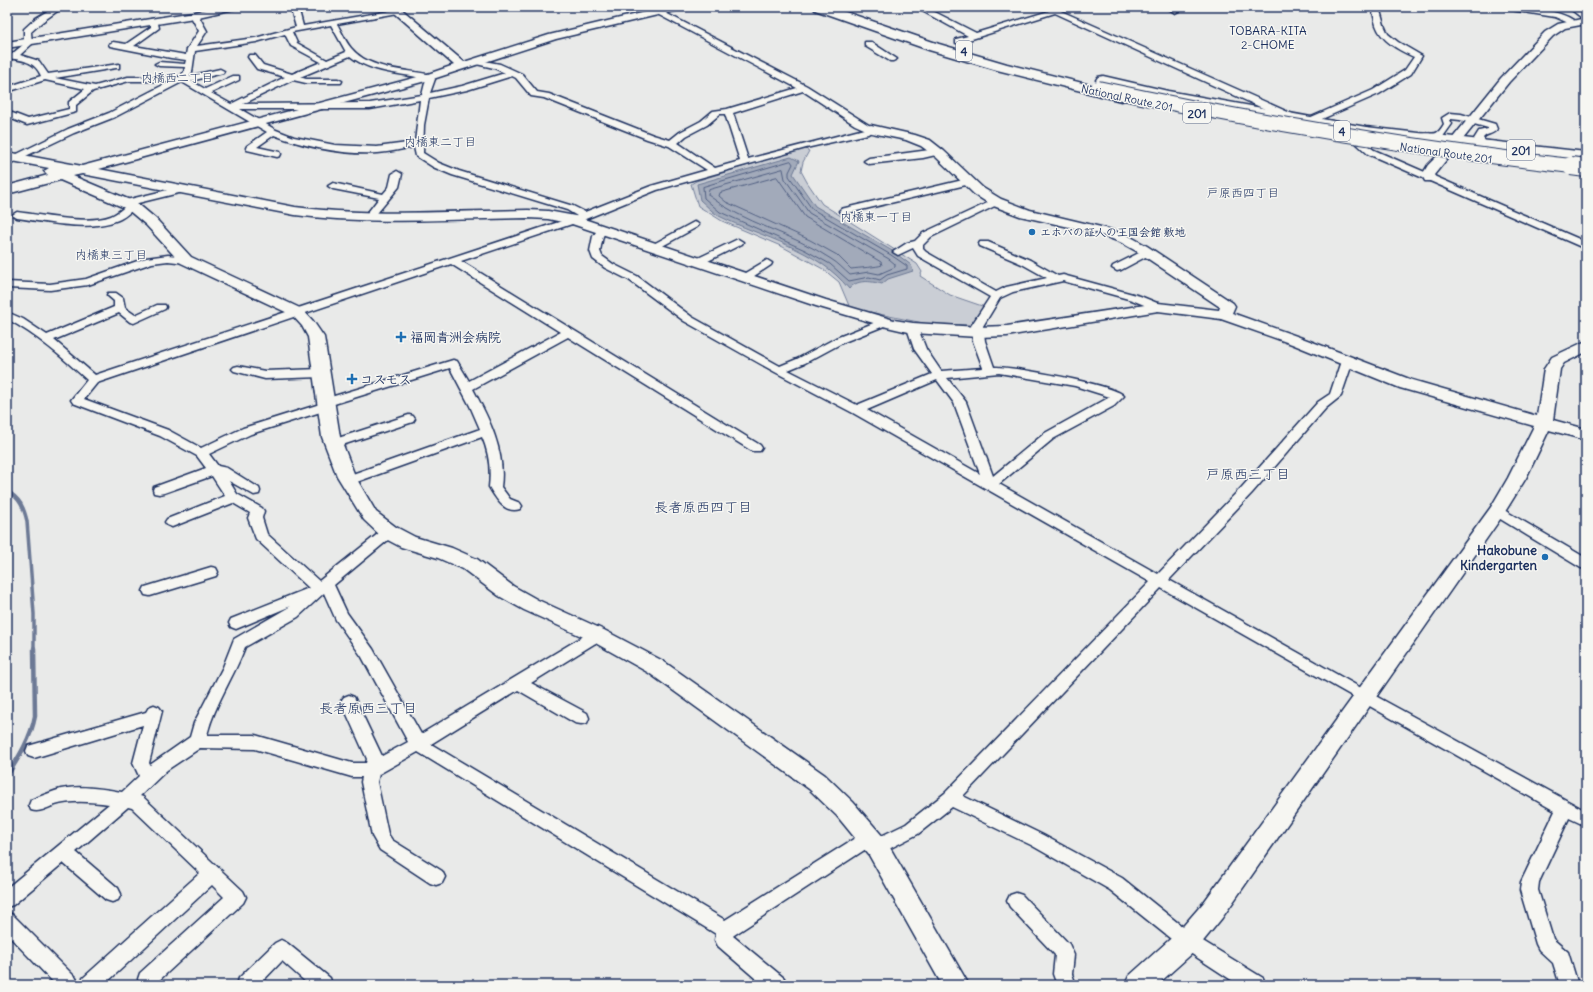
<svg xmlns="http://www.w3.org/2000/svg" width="1593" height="992" viewBox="0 0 1593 992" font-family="Delius,'Klee One',sans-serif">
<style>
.green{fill:#caced5;stroke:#727e9a}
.water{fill:#a2aaba;stroke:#6c7995}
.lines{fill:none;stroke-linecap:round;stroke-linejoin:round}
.shore{stroke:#516083;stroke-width:1}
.stream-far1{stroke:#6c7995;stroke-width:3.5}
.stream{stroke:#6c7995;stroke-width:4.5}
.street-casing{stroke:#1b2f5e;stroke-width:3}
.secondary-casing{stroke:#1b2f5e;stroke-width:3}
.primary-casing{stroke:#1b2f5e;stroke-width:3}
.highway-casing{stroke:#1b2f5e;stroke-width:3}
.street{fill:#f6f6f2;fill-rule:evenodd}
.secondary{fill:#f6f6f2;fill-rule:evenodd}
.primary{fill:#f6f6f2;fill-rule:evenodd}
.highway{fill:#f6f6f2;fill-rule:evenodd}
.highway-bridge-far1-casing{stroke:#1b2f5e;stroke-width:16;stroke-linecap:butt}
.highway-bridge-casing{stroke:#1b2f5e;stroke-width:20;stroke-linecap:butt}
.highway-bridge-far1{stroke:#f6f6f2;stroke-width:14}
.highway-bridge{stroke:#f6f6f2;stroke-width:18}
.poi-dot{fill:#1f6fb2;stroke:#f6f6f2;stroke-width:1.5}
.labels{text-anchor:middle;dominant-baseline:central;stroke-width:3;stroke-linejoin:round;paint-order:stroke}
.far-street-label{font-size:11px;fill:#1b2f5e;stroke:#f6f6f2}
.far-poi-label{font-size:11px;font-weight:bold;fill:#1b2f5e;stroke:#f6f6f2;text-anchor:start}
.far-neighbourhood-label{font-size:12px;fill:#1b2f5e;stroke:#f6f6f2}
.shield{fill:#f6f6f2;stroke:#5d6b8a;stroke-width:1}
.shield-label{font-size:12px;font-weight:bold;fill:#1b2f5e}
.poi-label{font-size:13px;font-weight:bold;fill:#1b2f5e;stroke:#f6f6f2;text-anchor:start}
.neighbourhood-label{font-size:14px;fill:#1b2f5e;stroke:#f6f6f2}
</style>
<rect width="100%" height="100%" fill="#e9eae9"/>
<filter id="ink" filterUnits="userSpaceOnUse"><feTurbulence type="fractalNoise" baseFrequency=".025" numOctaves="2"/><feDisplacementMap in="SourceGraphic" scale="8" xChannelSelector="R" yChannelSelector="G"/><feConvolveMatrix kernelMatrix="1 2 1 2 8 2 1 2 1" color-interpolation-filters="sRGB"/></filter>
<g filter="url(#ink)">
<polygon class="green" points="804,148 809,151 803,162 801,171 807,182 822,204 917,264 922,272 920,276 950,295 985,307 973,325 928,324 850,308 839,282 823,269 783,247 722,221 698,206 691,184 696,181"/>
<path class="water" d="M791 157 799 161 793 174 815 206 894 252 911 265 913 271 888 279 882 284C870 281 857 279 849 289 817 248 762 238 719 216 712 212 706 205 700 200L697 184Z"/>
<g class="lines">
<g class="shore">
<polygon points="791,161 793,164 789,172 789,176 812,209 891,255 907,266 907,269 887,275 880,280 869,277 849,281 830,264 805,250 720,212 704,198 703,187"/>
<path d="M783 169 785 179 809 213 889 259 895 264V267L879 274 869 272 850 275C844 270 838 263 831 259 793 233 744 224 708 195L709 190Z"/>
<path d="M777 177 805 217 881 262 882 265C878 267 858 268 851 269L837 255 810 240 726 202 719 196 720 193Z"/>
</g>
<path class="stream-far1" d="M7 491C20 498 24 508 27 521L34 614V649"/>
<g class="stream">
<path d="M7 776C19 757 31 738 35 716L34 648"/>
<polyline points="7,910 14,918"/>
<polyline points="73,977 81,985"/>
</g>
<g class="street-casing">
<g id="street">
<path d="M54 7H63L42 22 31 32 32 44 20 55 39 61 48 74 119 64V68H116L55 78 95 86 128 77H180L184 72 185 67 159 66 155 64 159 62 185 64 186 60 171 58 110 46 109 44 113 42 126 44 151 27V19H157L159 28 134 46 186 55 187 49 199 31 190 15 191 13H197L207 31 197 46 255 38 296 27 290 7H298L303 26 401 9 402 11 398 13 337 24C342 32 345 41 351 48 370 71 406 69 432 75L435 79 430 93 462 86 505 73 494 68 476 64V60H479L500 64 522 74 537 92 549 94 653 135 670 140 680 132 701 121 713 111 727 109 797 88 644 7H654L807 86 875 129 868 134 806 148 657 190 578 222 461 261 760 445 762 448 760 451H752L568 337 473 389C489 419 506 452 501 487L510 499 520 503 522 506 520 509C504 514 496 498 489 487 491 469 489 453 482 437L354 483 349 484 344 483 343 480 344 477 480 429 470 406 450 368 331 405 330 409 251 434 209 454 218 466 227 468 259 488 260 491 259 494 254 495 229 481 237 494 262 508 264 511 262 518 267 534 319 581 384 529 389 527 394 529 396 532 394 535 334 585 347 613 373 649 421 734 592 631 597 629 602 631 604 635 602 639 531 683 587 713 589 718 587 723 581 724 575 723 518 690 431 744 725 920 863 833 869 830 875 833 877 838 906 824 945 793 1150 582 853 413 775 372 684 321 629 280 605 268 593 259 590 251 593 236 599 228 602 227 605 228 607 230 603 236 600 251 602 256 613 264 637 276 692 317 780 366 797 359 836 338 881 320H889L890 322 889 324 844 342 805 363 788 370 857 405 932 374 914 349 907 328 909 326H917L926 349 941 371 983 368 973 341 971 326 990 297 918 256 913 248 898 255 893 252 907 243 915 241 923 233 996 199 999 200 1001 202 999 204 931 237 923 245V249L926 252 996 292 1006 287 1047 278 1022 264 980 246 979 244 980 242H988L1030 260 1058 276 1063 275 1140 296 1162 305 1163 307 1158 310 1154 309 1132 300 1063 281 1013 292 1000 298 983 326 985 341 994 367C1010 366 1117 385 1124 396L1114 406 1053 439 999 484 1158 574 1242 487 1318 402 1330 394 1341 361 1343 359H1351L1353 361 1341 396 1326 408 1252 493 1169 580 1370 693 1586 811V826L1569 818 1539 882 1538 890 1553 939 1568 952 1578 985H1560L1553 963 1539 950 1536 944 1520 890 1521 882 1555 811 1161 588 963 796 1043 835 1122 878 1193 935 1263 978 1265 985H1239L1181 947 1110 890 1031 845 952 807 918 834 883 852 877 855 871 852 869 847 734 935 733 936 784 978 786 985H763L718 946 715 940 716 934 418 752 379 774 377 782 388 834 392 840 442 871 445 877 442 883 436 885 430 883 380 850 372 836 361 782 362 777H352L255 749 200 748 167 770 140 796 143 797 243 891 246 897 243 903 154 985H140L138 979 140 973 224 897 212 885 104 985H81L83 978 200 873 132 808 128 807 76 852 118 888 121 894 118 900 112 902 106 900 63 863 13 905 7 907V888L109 804C91 802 72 800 55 805 46 808 40 813 31 810L29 805 31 800C41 796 51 792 61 789 81 785 103 789 122 792L139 776 133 763 143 725 34 758 28 756 26 751 28 746 146 712 149 707 154 705 159 707 162 711 149 763 150 765 190 737 194 723 223 667 234 639 291 606 236 629 231 627 229 623 231 619 309 588 256 539 248 518 250 513 233 503 177 525 172 527 167 525 165 522 167 519 225 496 212 476 164 493 159 494 154 493 153 490 154 487 206 468 197 456 160 436 73 403 71 400 87 380C62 357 37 335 7 319V312L23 319 47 335 114 307V301L107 295 108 293H116L123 298 125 308 135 315 157 305H165L166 307 165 309 134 323 130 322 119 313 54 340 95 375 577 216 567 210 452 175 433 167 416 156 414 147C402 149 390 152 378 153 343 155 306 147 274 135L257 147 280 152 281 154 280 156 277 157 247 150 246 148 247 146 267 132 182 82 115 117 74 133 7 165V159L68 129 109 113 171 81H129L93 91 76 105V112L27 125 7 117V111L28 119 69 109V102L85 89 45 80 7 92V87L41 76C35 61 22 60 7 58V54H12L24 44V29L36 18ZM331 25 346 52 327 60 297 43 292 32ZM285 34 291 46 321 62 292 74 263 65 255 55H249L248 57 257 69 285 77 231 104 211 93 239 80V76H233L205 89 191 81 223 73 224 71 220 69 189 76 192 72 195 51 256 42ZM350 56C371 73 401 73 426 79L422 95 370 103 243 104 293 80 306 83H341L342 81 338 79H306L300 77ZM512 76 516 78 531 96 544 98 647 139 669 146 707 170 651 186 585 212 573 206 459 171 439 163 423 153 424 125 429 98 467 90ZM803 91 855 125 864 129 748 159 733 113ZM420 100 415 142 377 147 335 145 294 137 276 130 240 109H370ZM720 114H725L740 161 715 168 678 143 686 136 707 125ZM451 264 560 332 469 381 457 361 453 360 321 400 320 404 243 428 201 448 168 430 84 399 97 383ZM999 373 1075 386 1110 397 1045 433 993 476 966 402 947 378ZM937 380 954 403 980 474 867 410ZM324 593 336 620 362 657 408 742 382 756 354 697 349 695 344 697 341 701 367 759 366 763H352L255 735H207C215 703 234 677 245 647L298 617Z"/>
<polygon points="915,7 925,7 976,33 1049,11 1043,7 1061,8 1061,11 1297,116 1293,119 1260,107 1055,13 959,43 956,43 956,39 968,36"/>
<polygon points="1166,7 1175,7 1179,11 1175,13"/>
<path d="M1371 7H1379L1384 25 1388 34 1398 42 1422 56 1411 74 1379 94 1315 122H1309L1308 120 1309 118 1373 90 1405 70 1414 57C1399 50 1382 42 1376 25 1374 19 1374 13 1371 7Z"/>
<path d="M1500 7C1521 7 1561 8 1577 23L1573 25 1555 17 1504 9Z"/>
<polygon points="865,42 871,42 897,59 893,61 890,61 865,46"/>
<path d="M1450 113 1461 114 1495 124 1497 129C1493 135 1487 133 1483 138L1485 141 1496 142 1497 144C1491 150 1479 145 1474 139L1479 131 1488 129V128L1460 120 1451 119 1450 120 1452 124 1442 138 1433 140 1421 138 1420 136 1421 134C1434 131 1435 139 1444 124L1442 118Z"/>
<polygon points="1361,141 1374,150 1586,242 1586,249 1368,154 1357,144"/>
<polygon points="937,149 941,152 940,154 923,158 869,164 864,161 869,158"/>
<polygon points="397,171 402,174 399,187 373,218 370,219 365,216 379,198 333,189 328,186 333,183 383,194 389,187 392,174"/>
<polygon points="967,179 970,180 972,182 970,184 844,214 839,211 841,209"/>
<path d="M184 186 187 187 189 189 187 191 134 204 137 206 135 208C130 212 124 218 118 220 89 232 47 222 17 218L12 215 17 212C42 215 88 225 111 216 116 214 122 209 126 206L122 205 120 203 122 201Z"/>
<polygon points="694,222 697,223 699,225 697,227 657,249 653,250 648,247"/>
<polygon points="738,239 743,242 742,244 702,264 694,264 693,262 694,260"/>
<polygon points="1147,249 1151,250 1152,252 1151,254 1121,270 1117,271 1112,268 1113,266"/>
<polygon points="168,255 186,257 191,260 186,263 168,261 152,263 88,285 50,290 7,288 7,282 50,284 86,279 146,258"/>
<polygon points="767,260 772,263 771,265 748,280 740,280 739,278 740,276"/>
<polygon points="238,366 265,371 321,369 325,371 327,373 325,375 321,377 265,379 234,371 232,369 234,367"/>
<polygon points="409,415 413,416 415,419 413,422 333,448 329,447 327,444 329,441"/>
<polygon points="1497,506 1586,558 1586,569 1581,568 1492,514 1490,511 1492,508"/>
<polygon points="211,567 216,568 218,572 216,576 150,596 145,595 143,591 145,587"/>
<polygon points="1016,893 1022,895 1069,944 1074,955 1072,974 1076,985 1057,985 1053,974 1055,955 1010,907 1007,901 1010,895"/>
<polygon points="7,913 13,915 76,978 78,985 56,985 7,934"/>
<polygon points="281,940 287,943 330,978 332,985 309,985 282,961 259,985 237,985 239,978 275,943"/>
</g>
</g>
<g class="secondary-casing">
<g id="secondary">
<polygon points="216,7 235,7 234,9 194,18 7,48 7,42 194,12"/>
<path d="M388 7H399L464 62 549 35 666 7H684L683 9 556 39 433 79 99 169 295 207C372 217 451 211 528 210L548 211 575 216 826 300 894 320 913 323 978 327 1007 326 1158 303 1219 310 1220 307 1217 305 1138 252 1120 242 1096 233 1020 216 991 205 974 194 936 157 921 146 906 140 867 132 865 129 867 126 871 125 915 135 930 140 944 151 983 188 1001 199 1030 210 1105 228 1129 236 1147 246 1233 303 1235 306 1232 313 1302 338 1412 380 1537 416 1544 369 1552 357 1586 341V352L1564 363 1560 369 1553 420 1586 429V440L1549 430 1526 478 1503 515 1222 918 1196 950 1157 985H1125L1129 976 1178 932 1204 902 1491 507 1508 478 1534 426 1400 388 1292 344 1221 319 1158 311 1007 336 978 337 913 333 887 327 816 306 572 224 548 219 528 218C451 219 372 225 295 215L82 174 73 176 137 203 156 219 191 257 302 309 313 321 324 337 340 437 355 476 376 512 396 527 415 537 452 548 477 559 513 586 538 600 604 630 663 661 825 775 853 802 885 839 969 985H942L869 855 837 816 809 789 649 673 590 640 524 610 499 596 463 569 438 558 401 547 382 537 364 520 337 476 322 437 308 337 302 326 292 315 181 263 146 225 127 209 60 180 7 194V186L48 175 44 171 49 168 7 160V152L82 166 425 75 454 65Z"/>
<polygon points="1586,18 1586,24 1565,28 1553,36 1509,82 1434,175 1436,178 1435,181 1425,181 1422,175 1428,165 1443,150 1501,78 1545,32 1558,24"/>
</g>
</g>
<g class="primary-casing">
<polygon id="primary" points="1568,7 1581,7 1586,11 1586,19 1582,18"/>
</g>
<g class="highway-casing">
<g id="highway">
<polygon points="813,7 831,7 939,44 1007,64 1126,94 1128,97 1126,100 1121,101 997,70 929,50 815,10"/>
<polygon points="1103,76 1168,91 1366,127 1586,152 1586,162 1366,135 1168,99 1098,83 1096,80 1098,77"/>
</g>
</g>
<use href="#street" class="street"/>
<use href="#secondary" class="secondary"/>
<use href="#primary" class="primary"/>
<use href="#highway" class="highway"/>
<g class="highway-bridge-far1-casing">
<path id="highway-bridge-far1" d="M1098 88C1257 122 1418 149 1580 167"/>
</g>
<g class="highway-bridge-casing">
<polyline id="highway-bridge" points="1571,166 1586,168"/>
</g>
<use href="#highway-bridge-far1" class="highway-bridge-far1"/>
<use href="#highway-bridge" class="highway-bridge"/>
</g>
</g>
<g class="poi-dot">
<circle cx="1032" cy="232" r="4"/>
<path d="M399 331h4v4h4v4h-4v4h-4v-4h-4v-4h4z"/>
<path d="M350 373h4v4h4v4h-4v4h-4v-4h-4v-4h4z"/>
<circle cx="1545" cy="557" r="4"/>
</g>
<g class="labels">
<g class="far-street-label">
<text transform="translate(1127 98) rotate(12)">National Route 201</text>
<text transform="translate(1446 153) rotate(8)">National Route 201</text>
</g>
<g class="far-poi-label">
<text x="1040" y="232">エホバの証人の王国会館 敷地</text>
</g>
<g class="far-neighbourhood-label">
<text x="1268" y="30">TOBARA-KITA<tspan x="1268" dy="14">2-CHOME</tspan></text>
<text x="177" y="77">内橋西二丁目</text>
<text x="440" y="141">内橋東二丁目</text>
<text x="1243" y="192">戸原西四丁目</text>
<text x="876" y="216">内橋東一丁目</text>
<text x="111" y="254">内橋東三丁目</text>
</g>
<g class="shield">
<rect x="956" y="41" width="16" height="20" rx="3"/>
<rect x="1183" y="103" width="28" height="20" rx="3"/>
<rect x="1334" y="121" width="16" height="20" rx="3"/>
<rect x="1507" y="140" width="28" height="20" rx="3"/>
</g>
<g class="shield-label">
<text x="964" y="51">4</text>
<text x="1197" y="113">201</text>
<text x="1342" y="131">4</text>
<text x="1521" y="150">201</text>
</g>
<g class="poi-label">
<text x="410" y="337">福岡青洲会病院</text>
<text x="360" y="379">コスモス</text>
<text x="1537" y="550" text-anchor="end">Hakobune<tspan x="1537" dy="15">Kindergarten</tspan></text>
</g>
<g class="neighbourhood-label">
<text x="1248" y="474">戸原西三丁目</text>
<text x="703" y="507">長者原西四丁目</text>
<text x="368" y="708">長者原西三丁目</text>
</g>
</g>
<rect width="1593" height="992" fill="none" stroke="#f6f6f2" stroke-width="24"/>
<rect x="12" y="12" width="1569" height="968" fill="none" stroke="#1b2f5e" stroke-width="1.5" filter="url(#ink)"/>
</svg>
